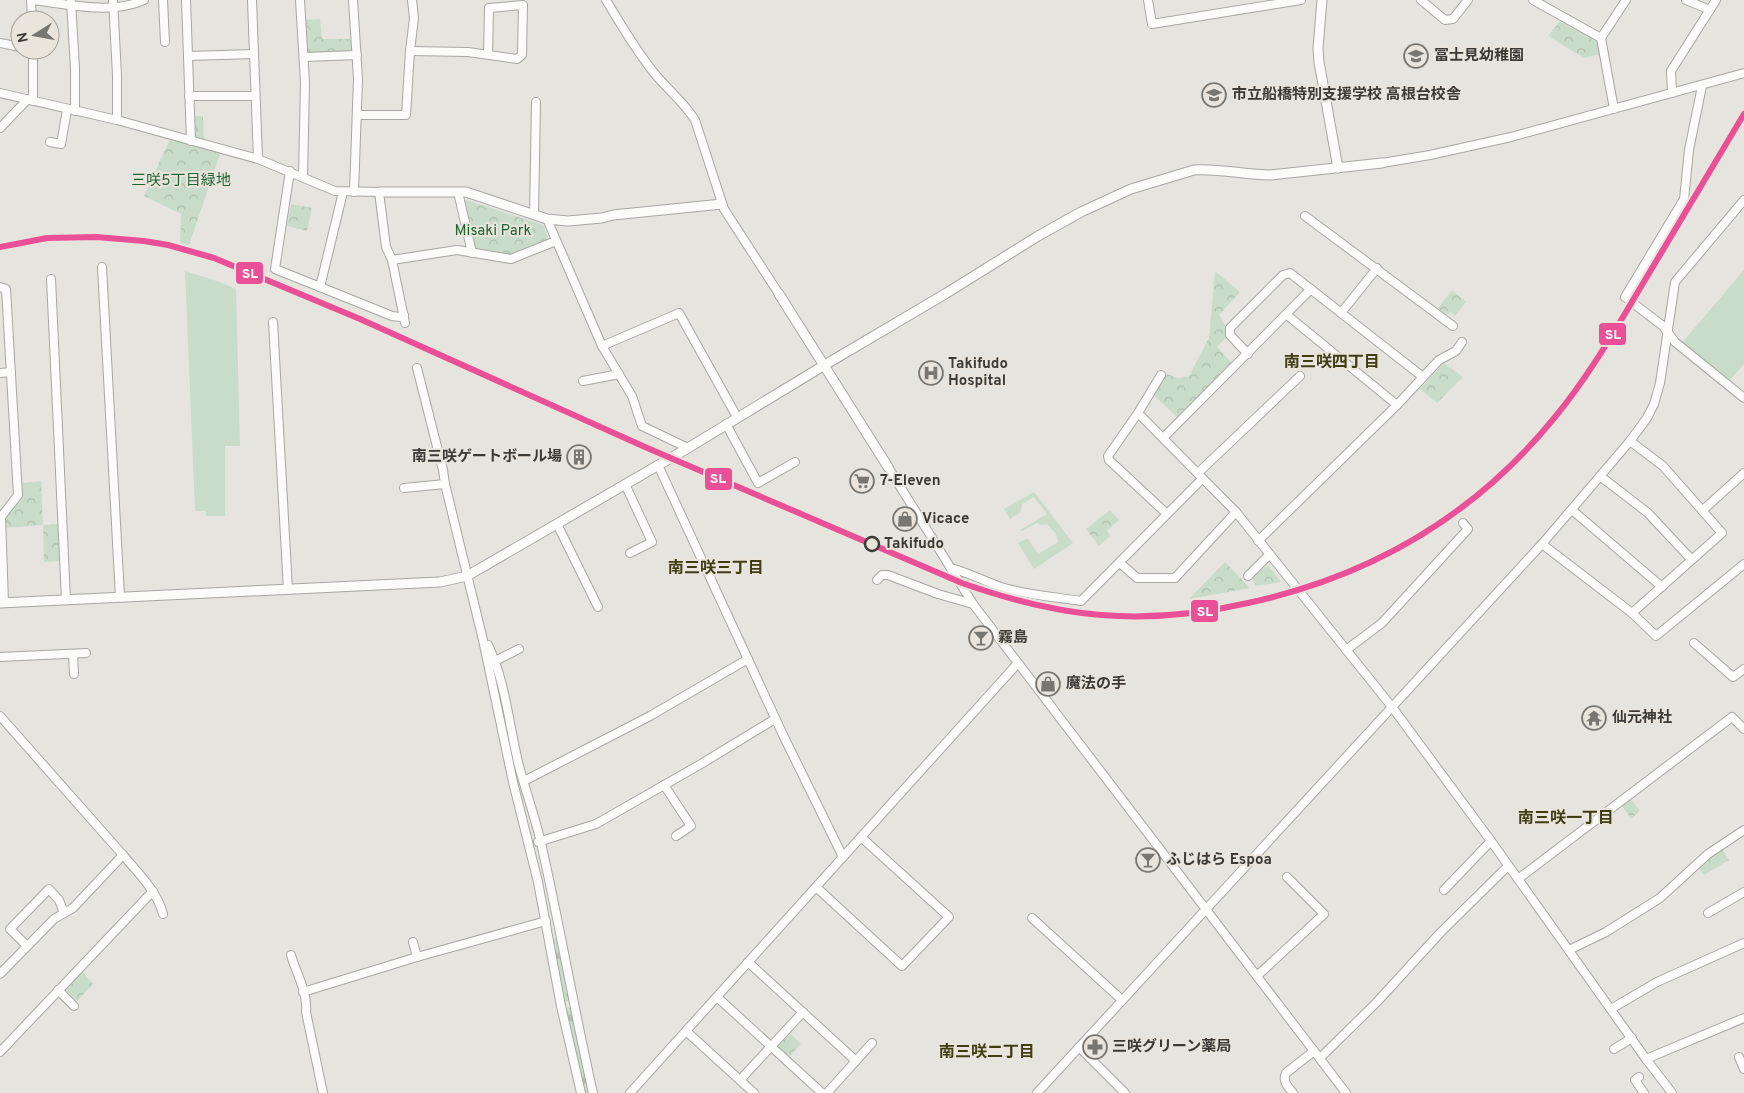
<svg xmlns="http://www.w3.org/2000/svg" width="1744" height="1093" viewBox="0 0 1744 1093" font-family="Overpass,'Noto Sans JP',sans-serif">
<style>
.grass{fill:#c9dcc9}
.forest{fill:url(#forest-firs)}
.park{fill:url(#park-crowns)}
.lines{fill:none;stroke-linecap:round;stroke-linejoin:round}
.minor-casing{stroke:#a8a7a3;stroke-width:10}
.tertiary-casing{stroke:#a8a7a3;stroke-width:11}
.minor{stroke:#fbfbfa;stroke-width:8}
.tertiary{stroke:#fbfbfa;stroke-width:9}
.rail-1-casing{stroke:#e9e5dc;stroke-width:10}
.rail-1{stroke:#e95098;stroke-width:6}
.stop-dot{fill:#e9e5dc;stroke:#3b3a36;stroke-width:2.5}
.labels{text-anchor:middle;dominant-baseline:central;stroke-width:4;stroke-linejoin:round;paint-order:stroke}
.poi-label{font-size:15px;font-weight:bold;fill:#3b3a36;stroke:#e9e5dc;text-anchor:start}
.park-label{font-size:15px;fill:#216433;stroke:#e9e5dc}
.stop-label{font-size:15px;font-weight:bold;fill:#3b3a36;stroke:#e9e5dc;text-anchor:start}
.neighbourhood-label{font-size:16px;font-weight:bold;fill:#3e3d14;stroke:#e9e5dc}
.line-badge{stroke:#e9e5dc;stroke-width:2}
.badge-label{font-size:14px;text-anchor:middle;font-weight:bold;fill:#fff}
</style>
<defs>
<pattern id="forest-firs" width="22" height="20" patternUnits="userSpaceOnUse" patternTransform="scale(1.25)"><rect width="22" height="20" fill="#c9dcc9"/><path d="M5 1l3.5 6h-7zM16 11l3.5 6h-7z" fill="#aebead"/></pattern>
<pattern id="park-crowns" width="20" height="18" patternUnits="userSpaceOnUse" patternTransform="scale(1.25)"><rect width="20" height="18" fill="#c9dcc9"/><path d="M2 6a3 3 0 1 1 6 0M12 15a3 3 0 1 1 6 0" fill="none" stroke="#aebead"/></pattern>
</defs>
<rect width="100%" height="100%" fill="#e6e4df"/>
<g class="grass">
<polygon points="1744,270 1744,364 1730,380 1726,381 1681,344"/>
<polygon points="185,271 217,281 236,289 240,446 225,446 225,516 206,516 206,511 195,511"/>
<polygon points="1034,492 1073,543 1034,569 1018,543 1026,539 1028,539 1038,554 1058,542 1056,534 1047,524 1040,525 1037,523 1022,531 1020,530 1047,514 1034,497 1022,504 1021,512 1010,519 1004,509"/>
</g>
<g class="forest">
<polygon points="557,933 569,1001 564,1002 553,944"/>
<polygon points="570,1007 571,1008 590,1093 584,1093 565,1010 566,1008"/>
</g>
<g class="park">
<polygon points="320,19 322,39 351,39 352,49 350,52 309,55 306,52 304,20"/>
<polygon points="1560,21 1597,41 1600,54 1584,58 1548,36"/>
<polygon points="192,116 203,116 204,140 196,138 194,134"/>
<polygon points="170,139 220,154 189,245 180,243 181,214 144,196"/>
<polygon points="466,200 543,225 548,238 546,241 512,256 475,251 464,202"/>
<polygon points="291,204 312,208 307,231 287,226"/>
<polygon points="1215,271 1240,292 1219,315 1226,327 1227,337 1217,347 1232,363 1177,417 1153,394 1167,374 1178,378 1189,376 1209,338"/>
<polygon points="1452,290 1466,302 1455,316 1451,312 1446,315 1438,308"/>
<polygon points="1444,363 1463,377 1437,403 1420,389"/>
<polygon points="41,481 43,525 59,524 60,561 44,562 43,525 5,528 4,519 22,495 23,483"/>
<polygon points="1110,510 1119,520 1107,531 1110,536 1099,546 1086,529"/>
<polygon points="1225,562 1250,588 1189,599"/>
<polygon points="1269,566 1281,582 1255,586 1252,577 1265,567"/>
<polygon points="1631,799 1640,811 1631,819 1622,806"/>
<polygon points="1722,850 1729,860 1704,875 1699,868 1711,857"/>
<polygon points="79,968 93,984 77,1001 62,986"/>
<polygon points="789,1032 801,1044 789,1057 778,1047 778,1044"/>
</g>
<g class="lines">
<g class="minor-casing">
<g id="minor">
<polyline points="31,0 32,20"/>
<path d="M33 0C67 4 112 15 144 0"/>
<polyline points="113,0 117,75 117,120"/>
<polyline points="163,0 165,42"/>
<polyline points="186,0 191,141"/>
<polyline points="252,0 258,159"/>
<polyline points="300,0 305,83 303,177"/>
<polyline points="353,0 358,79 354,192"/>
<path d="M606 0C621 25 636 51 655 74 668 90 684 102 695 120L724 209 779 294"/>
<polyline points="1148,0 1152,24 1301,0"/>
<polyline points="1421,0 1445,20 1453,19 1468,0"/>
<polyline points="1533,0 1601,38 1614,109"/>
<polyline points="1686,0 1710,10"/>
<polyline points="71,2 75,68 75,111"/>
<polyline points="1601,38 1626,0"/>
<polyline points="0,43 20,47"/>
<polyline points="410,51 468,52 517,59 522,55 523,5 489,8 488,55"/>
<polyline points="188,56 254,54"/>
<polyline points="304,57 357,55"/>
<polyline points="1702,86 1689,150 1684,199 1625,297 1663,326 1675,342 1744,398"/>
<polyline points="0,93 117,120 258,159 335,191 379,192 386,247 392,260 405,323"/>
<polyline points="1672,93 1671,71 1716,0"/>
<polyline points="189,96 255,96"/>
<polyline points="33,101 33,50"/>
<polyline points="357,115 406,115 410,51 414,18 412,0"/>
<polyline points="0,128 27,100"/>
<polyline points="50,142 61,144 67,110"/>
<polyline points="1382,163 1430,155 1511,137 1744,73"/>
<polyline points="290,171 275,269 320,287 343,192"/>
<polyline points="458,192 472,253"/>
<polyline points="534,215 536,102"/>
<polyline points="1305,216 1453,326"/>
<polyline points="547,219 602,346 632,396 642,426 688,448"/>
<polyline points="392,260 457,250 511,259 556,241"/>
<polyline points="102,267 120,597"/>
<polyline points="51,279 66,600"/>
<polyline points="0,287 6,289 18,495 1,517 4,603"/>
<polyline points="320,287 392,316 400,317 404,315"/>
<polyline points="1341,313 1377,268"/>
<polyline points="1287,315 1397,405"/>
<polyline points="273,322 288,590"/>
<polyline points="602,346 679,313 737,417"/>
<polyline points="1248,354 1230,335 1230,328 1283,275 1290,273 1423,377"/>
<polyline points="417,368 443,470 445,484 483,640 513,782 538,882 561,1006 581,1093"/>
<polyline points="0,373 11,372"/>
<polyline points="1161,375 1138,413 1108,456 1109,460 1167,514"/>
<polyline points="583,381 619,374"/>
<polyline points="1138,413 1236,512 1392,707 1491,841 1646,1059 1672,1093"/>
<polyline points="726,424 758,483 795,462"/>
<polyline points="1164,437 1311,289"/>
<polyline points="1630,441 1663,466 1722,533 1632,613"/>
<polyline points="658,465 783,735 843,857"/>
<polyline points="888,467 973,604 1346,1093"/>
<polyline points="1198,473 1300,376"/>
<polyline points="1600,476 1648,513 1691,559"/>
<polyline points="625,484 652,542 630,553"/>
<polyline points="404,488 445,484"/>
<polyline points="1572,510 1662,587"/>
<polyline points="1703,510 1744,473"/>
<polyline points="557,524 598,607"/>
<polyline points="1258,541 1397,405 1439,360 1456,351 1462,342"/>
<polyline points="1542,544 1632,613 1656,636 1744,564"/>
<polyline points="1120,563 1137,578 1175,578 1236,512"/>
<path d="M951 568C969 573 984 581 1001 587 1027 595 1055 597 1081 601L1202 479"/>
<polyline points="1248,576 1269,555"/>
<polyline points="877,580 882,575 888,575 938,594 973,604"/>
<polyline points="1694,643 1733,677 1744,669"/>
<path d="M488 645C506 683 509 726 519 766 526 792 535 817 541 843 560 926 574 1010 593 1093"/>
<polyline points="1346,650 1382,623 1468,529 1463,523"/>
<polyline points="73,654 74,674"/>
<polyline points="0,657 86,653"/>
<polyline points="495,661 519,649"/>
<polyline points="0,716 123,855"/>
<polyline points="524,781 650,716 748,659"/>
<polyline points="664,785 691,826 676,836"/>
<polyline points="538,842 596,824 701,764 775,719"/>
<polyline points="1518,879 1732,717 1744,729"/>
<polyline points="816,887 902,966 949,917 861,837"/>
<polyline points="1444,890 1491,841"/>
<polyline points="1708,913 1744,892"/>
<polyline points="1032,918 1122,1000"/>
<polyline points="413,942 417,957"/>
<polyline points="27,946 10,929 49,889 59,900 64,913"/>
<polyline points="1569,950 1606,932 1660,898 1708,854 1744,830"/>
<path d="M291 955C296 973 308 992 306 1012L323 1093"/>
<polyline points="748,962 856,1061"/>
<path d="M0 974 54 919 73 908 123 855C138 873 157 891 163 914"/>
<polyline points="1257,976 1324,914 1287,877"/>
<polyline points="58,990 74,1006"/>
<polyline points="303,992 417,957 546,921"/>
<polyline points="717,997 822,1093"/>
<polyline points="1611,1009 1657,982 1744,943"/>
<polyline points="686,1031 754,1093"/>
<polyline points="1079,1047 1125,1093"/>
<polyline points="1614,1049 1632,1038"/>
<polyline points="0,1052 153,891"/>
<polyline points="1739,1057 1744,1069"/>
<polyline points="1320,1058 1376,1003 1441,932 1508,866"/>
<polyline points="1646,1059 1744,1018"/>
<polyline points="1639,1077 1635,1080 1644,1093"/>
<polyline points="740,1080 803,1012"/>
<polyline points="630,1093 1018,663"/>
<polyline points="827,1093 872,1043"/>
<polyline points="1037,1093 1542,544 1630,441 1647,418 1654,404 1660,383 1675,282 1744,200"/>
<path d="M1293 1093C1288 1087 1282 1081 1286 1073L1314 1051"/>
</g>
</g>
<g class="tertiary-casing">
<g id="tertiary">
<polyline points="1322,0 1318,48 1319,62 1338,168"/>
<polyline points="379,192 466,192 547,219 568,221 602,218 613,215 722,204"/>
<polyline points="779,294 888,467"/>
<path d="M0 603 440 582 467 576 688 448 823 366 945 294 1038 236 1081 212 1131 189 1194 170C1219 168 1245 175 1270 175L1382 163"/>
</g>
</g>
<use href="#minor" class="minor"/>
<use href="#tertiary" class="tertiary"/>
<g class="rail-1-casing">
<path id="rail-1" d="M0 247 47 238 96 237 144 241 168 245 214 258 360 319 645 447 962 583C1007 599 1054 611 1101 615 1150 619 1200 614 1248 603 1372 576 1475 516 1555 417 1589 376 1615 330 1642 285 1676 228 1710 171 1744 114"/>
</g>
<use href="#rail-1" class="rail-1"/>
</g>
<defs>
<g id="school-ring" transform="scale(1.25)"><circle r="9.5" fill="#e9e5dc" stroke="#777671" stroke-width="1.5"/><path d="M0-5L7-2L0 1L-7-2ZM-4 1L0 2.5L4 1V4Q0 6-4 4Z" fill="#777671"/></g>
<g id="hospital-ring" transform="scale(1.25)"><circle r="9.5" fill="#e9e5dc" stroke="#777671" stroke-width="1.5"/><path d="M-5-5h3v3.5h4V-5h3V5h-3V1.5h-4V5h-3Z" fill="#777671"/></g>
<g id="building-ring" transform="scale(1.25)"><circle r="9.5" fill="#e9e5dc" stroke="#777671" stroke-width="1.5"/><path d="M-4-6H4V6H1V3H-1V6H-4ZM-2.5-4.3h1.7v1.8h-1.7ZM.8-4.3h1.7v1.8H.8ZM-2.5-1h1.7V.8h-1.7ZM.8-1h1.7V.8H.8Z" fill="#777671"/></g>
<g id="supermarket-ring" transform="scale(1.25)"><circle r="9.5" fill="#e9e5dc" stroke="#777671" stroke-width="1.5"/><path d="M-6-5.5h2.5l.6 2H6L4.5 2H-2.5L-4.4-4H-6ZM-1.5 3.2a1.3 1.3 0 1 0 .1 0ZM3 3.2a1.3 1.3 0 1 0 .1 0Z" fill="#777671"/></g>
<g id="shop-ring" transform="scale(1.25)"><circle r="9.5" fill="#e9e5dc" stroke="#777671" stroke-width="1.5"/><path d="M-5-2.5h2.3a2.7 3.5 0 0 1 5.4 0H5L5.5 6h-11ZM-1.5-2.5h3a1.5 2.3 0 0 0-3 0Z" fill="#777671"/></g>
<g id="bar-ring" transform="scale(1.25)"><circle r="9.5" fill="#e9e5dc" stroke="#777671" stroke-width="1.5"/><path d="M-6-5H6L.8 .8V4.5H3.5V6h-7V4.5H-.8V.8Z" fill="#777671"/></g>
<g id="temple-ring" transform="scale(1.25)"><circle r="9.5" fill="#e9e5dc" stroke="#777671" stroke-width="1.5"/><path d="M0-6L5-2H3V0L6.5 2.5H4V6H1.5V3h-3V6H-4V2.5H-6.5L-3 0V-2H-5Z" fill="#777671"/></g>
<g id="pharmacy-ring" transform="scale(1.25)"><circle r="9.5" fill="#e9e5dc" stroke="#777671" stroke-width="1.5"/><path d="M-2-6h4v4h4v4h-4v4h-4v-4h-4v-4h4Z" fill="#777671"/></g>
</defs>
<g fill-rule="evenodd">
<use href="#school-ring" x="1416" y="56"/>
<use href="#school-ring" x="1214" y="95"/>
<use href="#hospital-ring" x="931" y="373"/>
<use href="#building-ring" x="579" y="457"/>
<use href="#supermarket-ring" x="862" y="481"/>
<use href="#shop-ring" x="905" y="519"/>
<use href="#bar-ring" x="981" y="638"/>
<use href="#shop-ring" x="1048" y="684"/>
<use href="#temple-ring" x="1594" y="718"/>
<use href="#bar-ring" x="1148" y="860"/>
<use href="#pharmacy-ring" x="1095" y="1047"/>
</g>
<circle class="stop-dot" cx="872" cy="544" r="7"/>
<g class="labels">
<g class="poi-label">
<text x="1434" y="56">冨士見幼稚園</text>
<text x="1232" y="95">市立船橋特別支援学校 高根台校舎</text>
<text x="948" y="364">Takifudo<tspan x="948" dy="17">Hospital</tspan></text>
<text x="562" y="457" text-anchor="end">南三咲ゲートボール場</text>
<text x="880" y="481">7-Eleven</text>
<text x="922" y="519">Vicace</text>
<text x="998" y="638">霧島</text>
<text x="1066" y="684">魔法の手</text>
<text x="1612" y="718">仙元神社</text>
<text x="1166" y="860">ふじはら Espoa</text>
<text x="1112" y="1047">三咲グリーン薬局</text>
</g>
<g class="park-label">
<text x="181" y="181">三咲5丁目緑地</text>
<text x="493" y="231">Misaki Park</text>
</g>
<g class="stop-label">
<text x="884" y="544">Takifudo</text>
</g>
<g class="neighbourhood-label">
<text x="1332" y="363">南三咲四丁目</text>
<text x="716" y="569">南三咲三丁目</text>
<text x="1566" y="819">南三咲一丁目</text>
<text x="987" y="1053">南三咲二丁目</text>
</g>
</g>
<g class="line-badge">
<rect x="235" y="261" width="29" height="24" rx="5" fill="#e95098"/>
<rect x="1598" y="322" width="29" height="24" rx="5" fill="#e95098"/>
<rect x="704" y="467" width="29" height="24" rx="5" fill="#e95098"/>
<rect x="1190" y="599" width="29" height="24" rx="5" fill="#e95098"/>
</g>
<g class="badge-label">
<text x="250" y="278">SL</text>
<text x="1613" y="339">SL</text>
<text x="718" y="483">SL</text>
<text x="1205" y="616">SL</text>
</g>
<g transform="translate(35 35) rotate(259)"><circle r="24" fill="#e9e5dc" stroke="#a3a19a"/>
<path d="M0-4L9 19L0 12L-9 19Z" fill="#777671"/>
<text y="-8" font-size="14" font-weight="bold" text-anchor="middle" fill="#3b3a36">N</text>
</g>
</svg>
